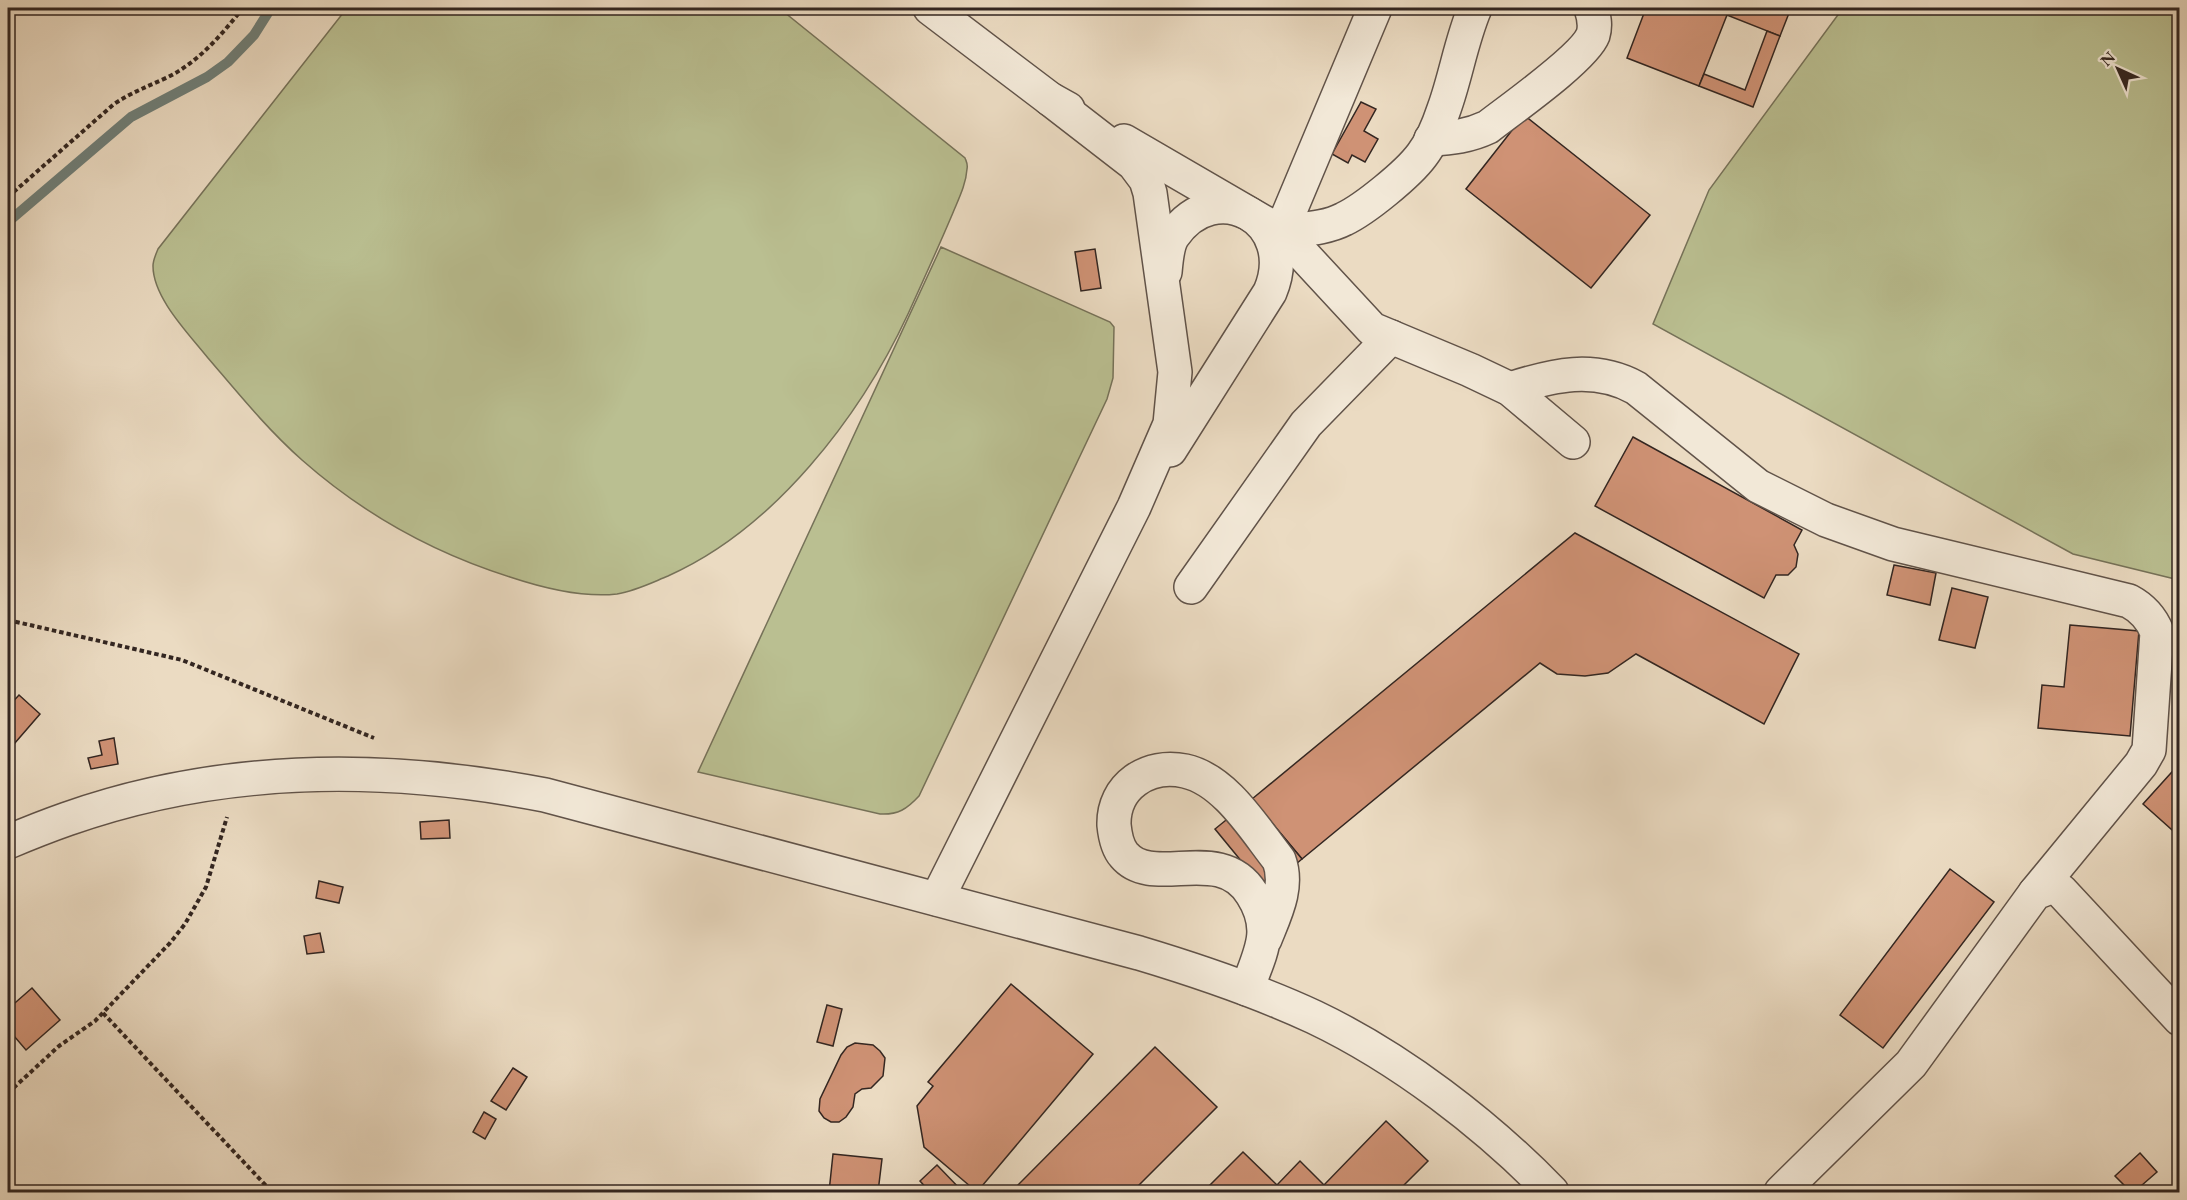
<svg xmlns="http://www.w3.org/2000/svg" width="2187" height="1200" viewBox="0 0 2187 1200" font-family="'EB Garamond',serif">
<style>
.green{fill:#babf91;stroke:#767259;stroke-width:1.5}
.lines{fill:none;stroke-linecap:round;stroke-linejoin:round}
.stream{stroke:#707f78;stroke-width:10}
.building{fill:#cf9275;stroke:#332621;stroke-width:1.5}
.minor-casing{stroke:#615349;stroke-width:36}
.path{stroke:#332621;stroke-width:4;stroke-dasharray:4.5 3;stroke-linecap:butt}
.minor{stroke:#f2e8d7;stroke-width:33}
</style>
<rect width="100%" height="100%" fill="#ebdbc2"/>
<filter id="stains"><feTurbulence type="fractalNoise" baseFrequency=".00333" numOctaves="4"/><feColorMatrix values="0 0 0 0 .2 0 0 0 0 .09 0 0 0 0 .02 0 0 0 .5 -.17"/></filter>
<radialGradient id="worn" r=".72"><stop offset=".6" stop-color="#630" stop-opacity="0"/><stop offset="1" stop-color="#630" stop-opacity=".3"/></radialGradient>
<g class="green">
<path d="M347 8H779L965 158C967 163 968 164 967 169 966 185 958 200 952 215 938 248 923 281 908 314 860 417 774 529 668 576 651 583 635 591 617 594 582 598 543 588 510 577 434 553 362 513 302 460 267 429 238 393 208 358 189 334 153 298 153 266 153 260 156 254 158 249Z"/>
<polygon points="1843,8 2179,8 2179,580 2073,554 1653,324 1709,190"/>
<path d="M941 247 1110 322 1114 327 1113 378 1107 399 919 796C907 809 898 815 880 814L698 772Z"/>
</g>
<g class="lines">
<polyline class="stream" points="8,222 131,117 207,77 228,62 254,35 271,8"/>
</g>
<g class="building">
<polygon points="1646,8 1791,8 1780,36 1727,15 1699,86 1627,58"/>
<polygon points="1767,31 1780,36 1753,107 1699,86 1704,74 1745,90"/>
<polygon points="1361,102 1376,109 1364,131 1378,139 1365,162 1352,155 1348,163 1332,154"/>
<polygon points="1524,115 1650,215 1591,288 1466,189"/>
<polygon points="1095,249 1101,288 1081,291 1075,252"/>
<polygon points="1633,437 1802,530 1794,545 1798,554 1796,567 1788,575 1776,575 1764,598 1595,506"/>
<polygon points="1575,533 1799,654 1764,724 1636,654 1608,673 1585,676 1557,674 1540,663 1302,859 1252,799"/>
<polygon points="1894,565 1936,573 1930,605 1887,595"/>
<polygon points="1952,588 1988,597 1975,648 1939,640"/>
<polygon points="2070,625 2139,631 2130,736 2038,728 2042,685 2064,687"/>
<polygon points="19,695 40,714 8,751 8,707"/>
<polygon points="114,738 118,764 91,769 88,758 102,755 99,741"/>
<polygon points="2180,763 2180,837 2143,804"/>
<polygon points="1252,799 1302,859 1265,890 1215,829"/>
<polygon points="449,820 450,838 421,839 420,822"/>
<polygon points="1950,869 1994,902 1883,1048 1840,1015"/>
<polygon points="319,881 343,887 339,903 316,898"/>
<polygon points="320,933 324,952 307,954 304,936"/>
<polygon points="1011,984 1093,1054 977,1192 924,1147 917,1106 933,1086 928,1082"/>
<polygon points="32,988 60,1020 26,1050 8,1029 8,1009"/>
<polygon points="827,1005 842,1009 833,1046 817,1042"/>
<polygon points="855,1043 873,1045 880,1051 885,1058 883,1076 871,1088 862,1089 855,1094 853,1107 846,1117 839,1122 831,1122 824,1118 819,1111 820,1099 841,1055 847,1047"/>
<polygon points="1155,1047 1217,1107 1132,1192 1011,1192"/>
<polygon points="513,1068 527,1077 506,1110 491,1101"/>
<polygon points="484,1112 496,1119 485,1139 473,1132"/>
<polygon points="1386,1121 1428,1161 1397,1192 1203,1192 1243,1152 1277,1185 1300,1161 1324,1185"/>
<polygon points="2140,1153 2157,1172 2134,1192 2131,1192 2115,1176"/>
<polygon points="833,1154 882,1159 878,1192 829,1192"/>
<polygon points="937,1165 963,1192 930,1192 920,1181"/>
</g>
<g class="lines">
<g class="minor-casing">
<g id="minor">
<polyline points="930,8 1050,99 1068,109"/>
<path d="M1431 139C1452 138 1469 136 1488 127 1511 109 1584 58 1593 35 1596 25 1594 17 1591 8"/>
<polyline points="1124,141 1284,234 1372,329 1470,370 1510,389 1573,442"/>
<path d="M1281 232C1301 229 1325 229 1344 219 1365 209 1408 174 1422 155 1432 142 1439 124 1444 109 1456 76 1461 41 1475 8"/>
<polyline points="1281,232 1375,8"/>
<path d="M1165 272C1166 262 1167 245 1173 236 1216 173 1300 221 1270 292L1170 450"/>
<path d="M1510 389C1553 375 1594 365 1636 388L1758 486 1826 520 1893 544 2129 601C2142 608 2151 617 2157 632L2149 750 2141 764 2035 893"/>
<polyline points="1191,587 1306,424 1391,337"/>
<path d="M8 842C27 834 47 826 67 819 223 764 384 764 545 795L1139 953C1199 971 1258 991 1314 1017 1400 1058 1486 1124 1552 1192"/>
<polyline points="937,899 1134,507 1170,424 1175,372 1150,193 1146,180 1134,164 1050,99"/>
<path d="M1247 989C1260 953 1275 930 1252 894 1220 842 1153 890 1124 855 1117 847 1115 835 1114 825 1113 786 1148 763 1185 771 1226 780 1255 830 1279 860 1289 887 1275 914 1265 939"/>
<polyline points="1781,1192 1911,1064 2035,893 2053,886 2061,891 2180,1019"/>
</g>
</g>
<g class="path">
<path d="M8 197 114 104C132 92 149 86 168 77 200 61 222 34 243 8"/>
<polyline points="8,620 182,660 374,738"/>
<polyline points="103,1013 272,1192"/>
<polyline points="8,1093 59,1046 95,1021 170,943 185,924 206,887 227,817"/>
</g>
<use href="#minor" class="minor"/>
</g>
<rect width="2187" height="1200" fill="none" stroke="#ebdbc2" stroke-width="30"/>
<rect x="9" y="9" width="2169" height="1182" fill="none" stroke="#332621" stroke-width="3"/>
<rect x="15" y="15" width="2157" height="1170" fill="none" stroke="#332621" stroke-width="1.5"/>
<g transform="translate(2118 69) rotate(315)" stroke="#f2e8d7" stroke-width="4.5" paint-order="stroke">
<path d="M0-4.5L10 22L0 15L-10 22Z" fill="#332621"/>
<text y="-9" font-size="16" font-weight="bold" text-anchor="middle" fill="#332621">N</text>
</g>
<rect width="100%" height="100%" filter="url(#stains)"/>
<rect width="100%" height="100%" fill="url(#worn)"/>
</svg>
